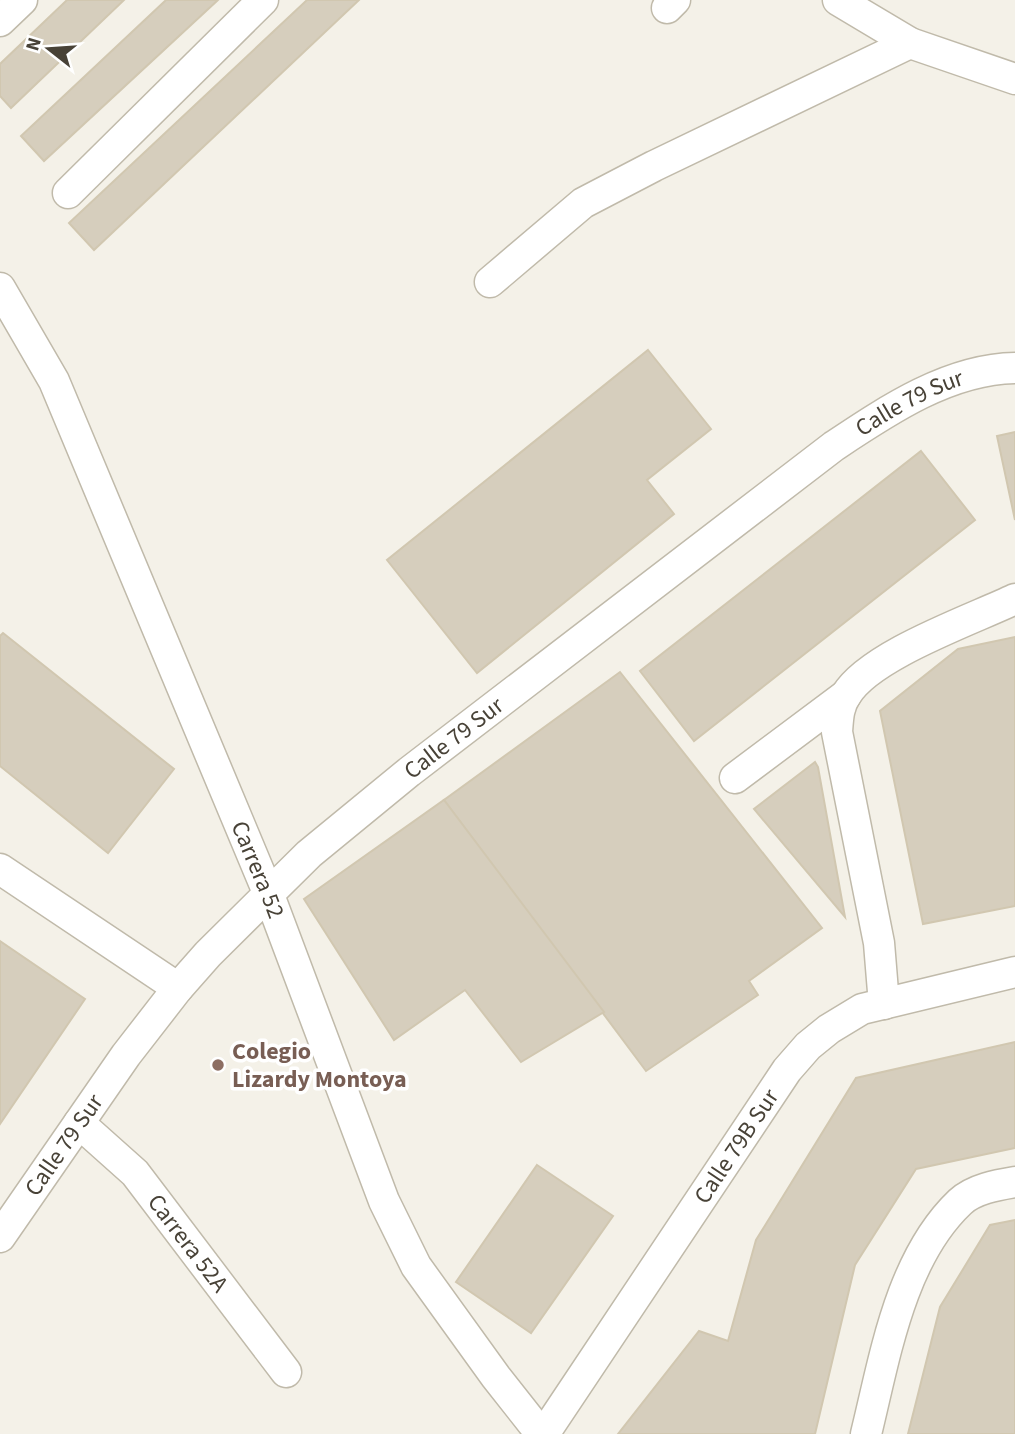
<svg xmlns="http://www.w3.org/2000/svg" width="1015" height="1434" viewBox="0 0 1015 1434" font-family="'Source Sans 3',sans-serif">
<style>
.building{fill:#d6cebd;stroke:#d1c7b0;stroke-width:2}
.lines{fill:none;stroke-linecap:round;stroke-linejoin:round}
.minor-casing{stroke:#c0baaa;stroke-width:33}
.minor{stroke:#fff;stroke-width:30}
.education-dot{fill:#8d6e63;stroke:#fff;stroke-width:2.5}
.labels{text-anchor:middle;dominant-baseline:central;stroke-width:7;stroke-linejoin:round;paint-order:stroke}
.street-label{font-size:24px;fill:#484237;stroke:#fff}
.education-label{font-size:24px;font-weight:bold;fill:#785e54;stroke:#fff;text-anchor:start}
</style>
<rect width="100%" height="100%" fill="#f4f1e8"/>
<g class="building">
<polygon points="67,0 124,0 11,108 0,96 0,64"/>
<polygon points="166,0 218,0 44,161 21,136"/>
<polygon points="307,0 359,0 94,250 69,223"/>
<polygon points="648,350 711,429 647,480 674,514 477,673 387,560"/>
<polygon points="1015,432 1015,520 997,436"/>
<polygon points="921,451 975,520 694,741 640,671"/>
<polygon points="3,633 174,769 108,853 0,766 0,636"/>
<polygon points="1015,637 1015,906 923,924 880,711 958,649"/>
<polygon points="620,672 822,928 749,981 758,995 646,1071 444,800"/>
<polygon points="815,762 818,767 845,917 754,809"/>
<polygon points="444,800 604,1012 521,1062 465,990 394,1040 304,899"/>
<polygon points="0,941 85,999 0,1124"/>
<polygon points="1015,1042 1015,1148 916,1169 855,1265 815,1434 618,1434 699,1331 728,1341 756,1240 856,1078"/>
<polygon points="537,1165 613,1216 531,1333 456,1282"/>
<polygon points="1015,1220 1015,1434 908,1434 940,1307 990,1225"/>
</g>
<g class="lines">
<g class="minor-casing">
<g id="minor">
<polyline points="838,0 910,43 1015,79"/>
<polyline points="667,8 675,0"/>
<polyline points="0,21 22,0"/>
<polyline points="68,193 263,0"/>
<polyline points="490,282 583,203 654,166 910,43"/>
<path id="s1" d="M0 288 54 381 269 895 384 1201 416 1266 496 1377 541 1434"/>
<polyline points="735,778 846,695"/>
<polyline points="0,869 178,988"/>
<path d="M884 1004 879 943 837 732C838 719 838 707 846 695 870 655 971 620 1015 599"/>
<path id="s2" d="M79 1123 135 1173 286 1372"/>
<path id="s3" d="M0 1237 126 1055 178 988 208 954 309 854 409 772 834 446C888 410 949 369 1015 368"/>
<path id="s4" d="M544 1434 787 1070 808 1046 829 1029 862 1009 1015 972"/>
<path d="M866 1434C885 1357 900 1259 960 1202 974 1189 997 1185 1015 1182"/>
</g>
</g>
<use href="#minor" class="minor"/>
</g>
<circle class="education-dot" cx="218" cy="1065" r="7"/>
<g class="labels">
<g class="street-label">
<text stroke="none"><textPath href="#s3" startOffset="1246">Calle 79 Sur</textPath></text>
<text stroke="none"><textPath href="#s3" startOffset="679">Calle 79 Sur</textPath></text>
<text stroke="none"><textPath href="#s1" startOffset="637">Carrera 52</textPath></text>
<text stroke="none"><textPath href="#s3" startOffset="112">Calle 79 Sur</textPath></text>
<text stroke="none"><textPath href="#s4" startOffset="346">Calle 79B Sur</textPath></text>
<text stroke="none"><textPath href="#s2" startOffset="163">Carrera 52A</textPath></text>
</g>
<g class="education-label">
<text x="232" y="1051">Colegio<tspan x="232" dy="28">Lizardy Montoya</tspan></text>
</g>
</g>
<g transform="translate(49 49) rotate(287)" stroke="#ffffff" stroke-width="5" paint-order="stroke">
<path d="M0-5L12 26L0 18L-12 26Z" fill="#484237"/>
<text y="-10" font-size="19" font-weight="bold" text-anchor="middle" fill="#484237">N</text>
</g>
</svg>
